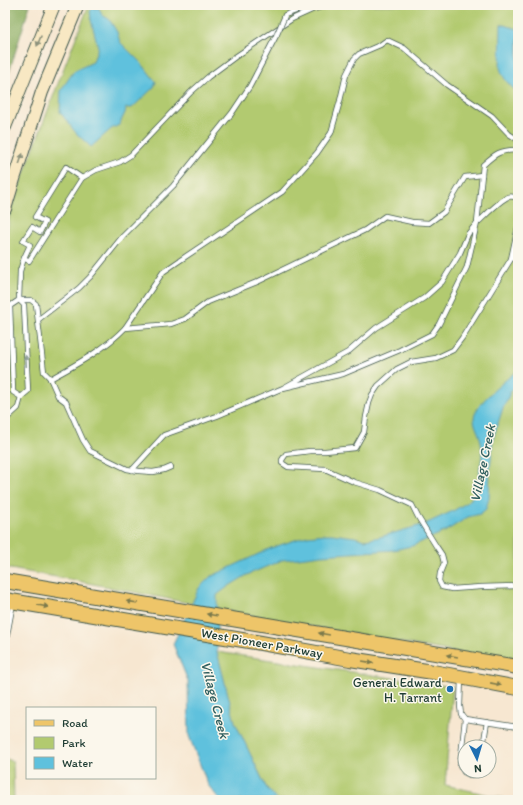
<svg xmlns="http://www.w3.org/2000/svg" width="523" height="805" viewBox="0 0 523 805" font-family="Itim,sans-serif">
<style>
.green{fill:#b2ca6f;stroke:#688452}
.forest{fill:#8dae62;stroke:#56764b}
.water{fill:#5fc1dd;stroke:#3f7f88}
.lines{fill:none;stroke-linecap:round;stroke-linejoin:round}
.service-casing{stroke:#3f564c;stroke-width:6}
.secondary-casing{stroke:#3f564c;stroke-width:14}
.primary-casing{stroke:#3f564c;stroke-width:16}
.service{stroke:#fff;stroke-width:4.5}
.secondary{stroke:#f8e8c3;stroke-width:12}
.primary{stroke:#eec569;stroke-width:14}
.service-bridge-casing{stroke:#3f564c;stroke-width:6;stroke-linecap:butt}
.service-bridge{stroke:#fff;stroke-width:4.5}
.oneway{fill:#8c927c}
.oneway2{fill:#8f9e9a}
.oneway3{fill:#7c7a4c}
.poi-dot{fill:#1f6fb2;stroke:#fbf7ec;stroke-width:1.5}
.labels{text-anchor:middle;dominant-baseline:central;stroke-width:3;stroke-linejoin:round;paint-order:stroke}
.street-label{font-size:13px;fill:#1f3d34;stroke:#fbf7ec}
.poi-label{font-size:13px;fill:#1f3d34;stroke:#fbf7ec;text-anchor:end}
.water-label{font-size:14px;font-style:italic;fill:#2f5e5e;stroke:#fbf7ec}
</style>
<rect width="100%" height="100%" fill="#fbf7ec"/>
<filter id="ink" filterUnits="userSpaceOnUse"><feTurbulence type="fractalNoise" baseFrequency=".025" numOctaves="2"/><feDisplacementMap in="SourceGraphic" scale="8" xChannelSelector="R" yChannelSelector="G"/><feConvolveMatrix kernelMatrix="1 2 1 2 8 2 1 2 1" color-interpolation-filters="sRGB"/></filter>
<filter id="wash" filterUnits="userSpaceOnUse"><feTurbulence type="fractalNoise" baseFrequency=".012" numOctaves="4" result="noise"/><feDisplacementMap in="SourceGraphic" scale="16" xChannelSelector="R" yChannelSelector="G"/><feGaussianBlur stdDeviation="0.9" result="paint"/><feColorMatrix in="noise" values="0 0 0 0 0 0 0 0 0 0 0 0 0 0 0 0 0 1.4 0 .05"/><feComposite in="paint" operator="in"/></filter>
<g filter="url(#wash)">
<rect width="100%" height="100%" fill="#f7e7d1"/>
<g class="green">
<polygon points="89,5 518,5 518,659 454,652 259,617 68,579 5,568 5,243 11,208 65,65"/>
<polygon points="217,652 453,687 445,785 511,800 277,800 266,787 235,723"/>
<polygon points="5,758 13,762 14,800 5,800"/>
</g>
<polygon class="forest" points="5,5 30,5 5,85"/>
<g class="water">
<polygon points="93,8 99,8 102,15 109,19 117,32 120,42 143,65 156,82 154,87 132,108 126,108 125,113 119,125 111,129 91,147 76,133 60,112 61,90 74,71 93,62 98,47 91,20 90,11"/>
<path d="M501 24 518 29V92C509 86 503 78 500 68Z"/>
<path d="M518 370V385L511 391 503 408 493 439 490 470 489 498 486 509 480 514 468 517 446 531 412 546 393 550 322 555 282 560 247 575 229 586 217 595V652L235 722 266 787 277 800H220L208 785 189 736 188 681 173 644 199 588 210 577 271 548 307 536 325 534H332L355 537 365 540 380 537 425 524 453 511 463 505 471 499 478 485 480 466C483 459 482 442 479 435 477 429 472 421 475 414 479 401 507 379 518 370Z"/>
</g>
</g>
<g filter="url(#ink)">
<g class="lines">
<g class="service-casing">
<g id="service">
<polyline points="284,18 285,15 312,5"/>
<polyline points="82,178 96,170 120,162 131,155 191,92 208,77 235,57 292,19 314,9 328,5"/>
<path d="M477 223 483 165C496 153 500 150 518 150"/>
<path d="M477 223C484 217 500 200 508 197 511 196 515 197 518 198"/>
<polyline points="518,227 511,259 462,338 453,350 436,358 411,362 397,369 378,386 372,395 369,403 366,417 364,432 355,448 325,451 310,451 286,454 282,460 282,463 288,467 325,469 354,482 380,490 412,505 418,517 436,546 442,555 444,563 440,573 439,581 442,587 452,589 481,587 518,586"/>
<polyline points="39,319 79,288 90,277 123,236 173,186 232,113 250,86 277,34"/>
<polyline points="125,328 163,272 176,263 282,192 317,153 331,133 340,101 346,75 354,59 359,54 380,45 387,40 404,48 447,85 492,116 509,134 518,140"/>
<path d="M50 379C77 364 104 350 125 328L171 324 185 319 208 302 257 282 365 230 385 216 412 222 429 223 444 212 465 177 482 175"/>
<polyline points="21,397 13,392 10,306 19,300 31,300 36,304 44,372 50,378 58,396 66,402 83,440 90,451 127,469 139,471 153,472 164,470 171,467"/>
<polyline points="5,417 7,418 18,408 21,397 28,391 24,305 19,300 20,271 24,258 29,261 82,178 66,167 35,217 45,222 40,232 32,227 23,241 30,245 24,258"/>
<polyline points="132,470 164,435 217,416 283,388 343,374 400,350 432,334 439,324 467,267 477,223 468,234 460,253 442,282 424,298 376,328 348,352 283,388"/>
<polyline points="5,646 13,603"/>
<polyline points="461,679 460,706 461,714 465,719 518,727"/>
<polyline points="465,719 460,765 464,772 470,775 477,773 478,771"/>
<polyline points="483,747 487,722"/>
</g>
</g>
<g class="secondary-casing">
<g id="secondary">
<polyline points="5,127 54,5"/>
<polyline points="5,209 14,179 42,92 78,5"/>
</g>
</g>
<g class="primary-casing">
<g id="primary">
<polyline points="5,581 518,667"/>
<polyline points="5,600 261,643 350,659 433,672 518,688"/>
</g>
</g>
<use href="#service" class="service"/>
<use href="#secondary" class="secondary"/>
<use href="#primary" class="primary"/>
<g class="service-bridge-casing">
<polyline id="service-bridge" points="277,34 284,18"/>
</g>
<use href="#service-bridge" class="service-bridge"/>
</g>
<defs><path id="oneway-solid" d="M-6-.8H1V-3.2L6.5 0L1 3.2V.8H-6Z"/></defs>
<g class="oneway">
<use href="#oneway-solid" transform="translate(39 41) rotate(112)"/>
<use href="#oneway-solid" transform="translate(21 159) rotate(-71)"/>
</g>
<use class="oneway2" href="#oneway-solid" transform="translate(26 361) rotate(-93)"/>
<g class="oneway3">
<use href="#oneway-solid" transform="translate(132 602) rotate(-171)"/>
<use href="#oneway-solid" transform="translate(43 606) rotate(10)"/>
<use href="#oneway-solid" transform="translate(212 615) rotate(-170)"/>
<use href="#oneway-solid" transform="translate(324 634) rotate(-170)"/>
<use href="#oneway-solid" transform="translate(452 656) rotate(-170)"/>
<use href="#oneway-solid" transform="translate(368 662) rotate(9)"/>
<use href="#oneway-solid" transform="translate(496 684) rotate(11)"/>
</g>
</g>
<circle class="poi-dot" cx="450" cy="689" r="4"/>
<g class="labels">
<g class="street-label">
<text transform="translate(262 643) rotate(10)">West Pioneer Parkway</text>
</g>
<g class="poi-label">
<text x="442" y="682">General Edward<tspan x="442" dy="15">H. Tarrant</tspan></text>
</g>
<g class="water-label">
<text transform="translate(483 463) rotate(-78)">Village Creek</text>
<text transform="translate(215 700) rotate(76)">Village Creek</text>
</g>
</g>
<rect width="523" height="805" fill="none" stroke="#fbf7ec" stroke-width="20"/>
<rect x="26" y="707" width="130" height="72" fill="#fbf7ec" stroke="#a3ada2"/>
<rect x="34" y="720" width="20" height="6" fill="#eec569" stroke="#a3ada2"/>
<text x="62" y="727" font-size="12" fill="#1f3d34">Road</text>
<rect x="34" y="737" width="20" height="12" fill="#b2ca6f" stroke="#a3ada2"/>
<text x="62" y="747" font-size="12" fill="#1f3d34">Park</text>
<rect x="34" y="757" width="20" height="12" fill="#5fc1dd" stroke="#a3ada2"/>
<text x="62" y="767" font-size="12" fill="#1f3d34">Water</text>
<g transform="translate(477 759) rotate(175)"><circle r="19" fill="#fbf7ec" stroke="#a3ada2"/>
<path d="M0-3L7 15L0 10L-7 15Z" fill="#1f6fb2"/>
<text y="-6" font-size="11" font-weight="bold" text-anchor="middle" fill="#1f3d34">N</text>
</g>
</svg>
